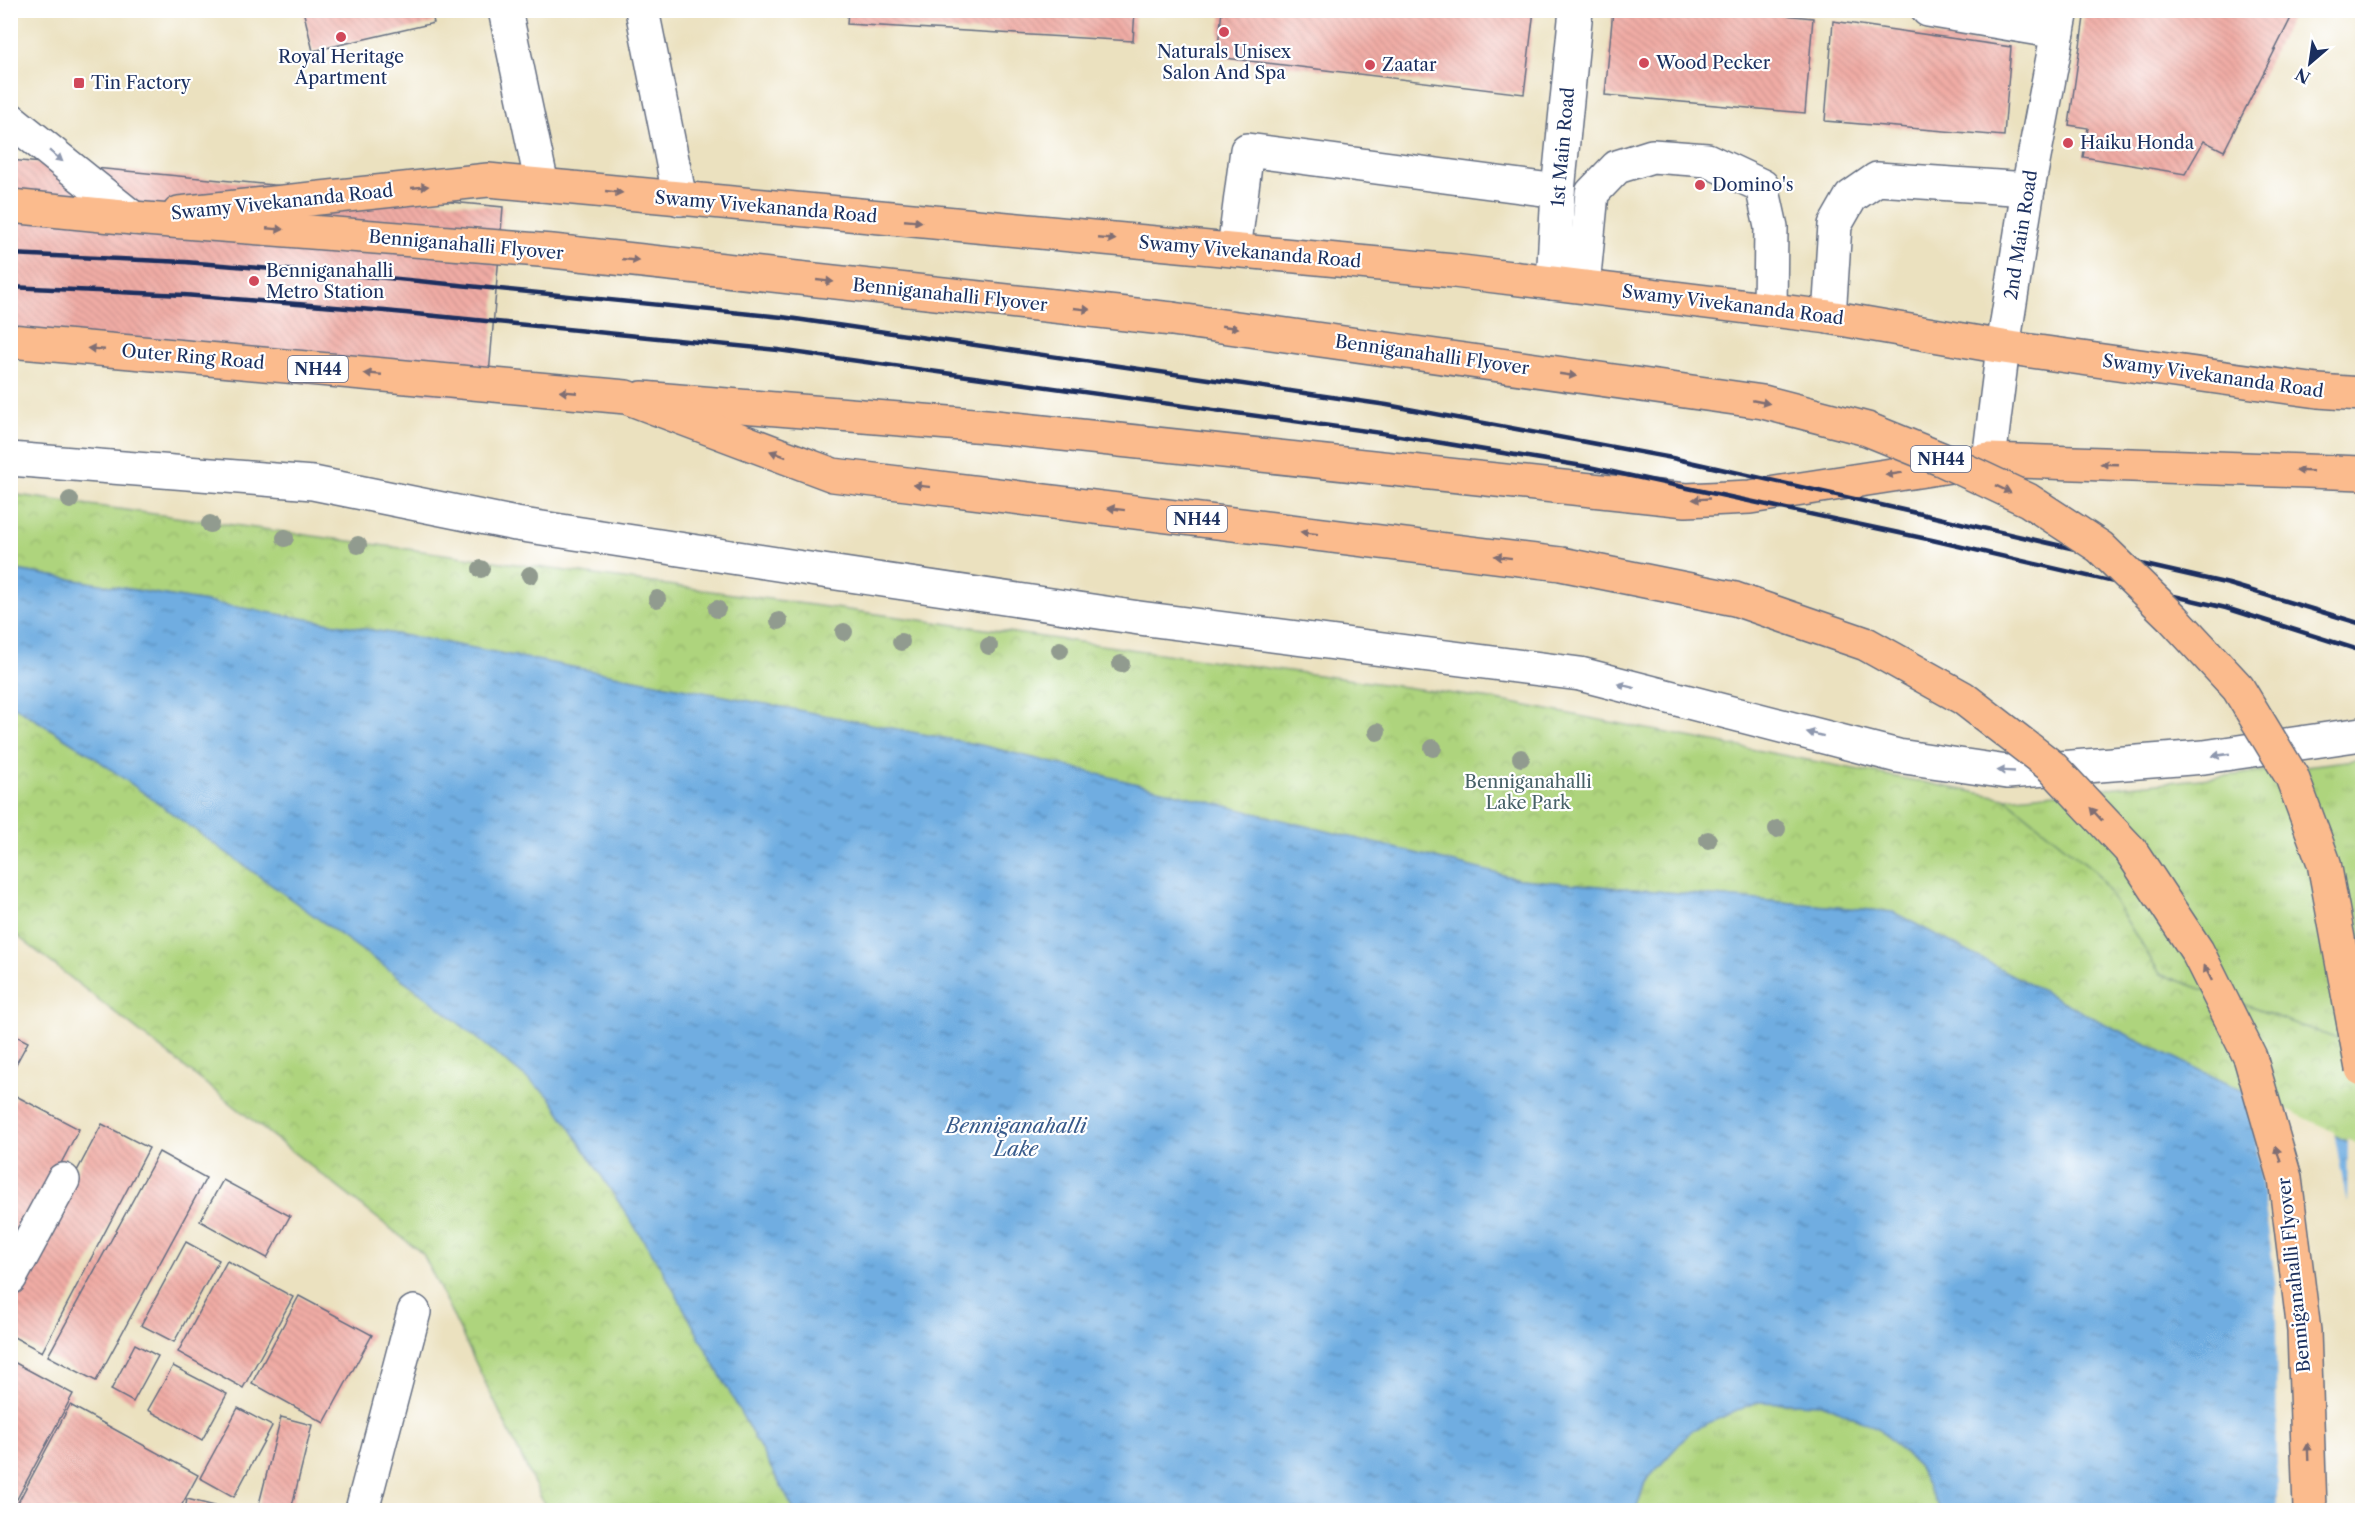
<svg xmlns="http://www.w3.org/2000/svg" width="2373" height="1521" viewBox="0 0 2373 1521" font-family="'Libre Caslon Text',serif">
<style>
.grass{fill:url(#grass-tufts);stroke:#64826e;stroke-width:1.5}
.park{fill:url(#park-crowns);stroke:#64826e;stroke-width:1.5}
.water{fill:url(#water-ripples);stroke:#456ea0;stroke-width:1.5}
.pier{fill:#ebe1bf}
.building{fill:url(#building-back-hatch)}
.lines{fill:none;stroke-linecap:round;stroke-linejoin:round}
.minor-casing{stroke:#646d80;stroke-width:36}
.major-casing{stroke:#646d80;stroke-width:36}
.highway-casing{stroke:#646d80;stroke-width:36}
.minor{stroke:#fff;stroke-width:33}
.major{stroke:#fbbb8d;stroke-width:33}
.highway{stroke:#fbbb8d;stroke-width:33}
.rail{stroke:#1b2f5e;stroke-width:4.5}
.highway-bridge-casing{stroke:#646d80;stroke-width:36;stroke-linecap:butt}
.highway-bridge{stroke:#fbbb8d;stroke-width:33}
.tree{fill:#919b8f}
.oneway{fill:#8d97ae}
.oneway2{fill:#806e73}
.poi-dot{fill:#d1495b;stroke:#fff;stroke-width:2}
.labels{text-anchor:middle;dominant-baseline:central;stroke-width:4.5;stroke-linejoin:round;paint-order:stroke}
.shield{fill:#fff;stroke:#5f6d8e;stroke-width:1.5}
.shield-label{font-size:16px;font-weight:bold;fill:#1b2f5e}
.poi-label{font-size:18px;fill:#1b2f5e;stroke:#fff;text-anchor:start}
.street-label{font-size:18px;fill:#1b2f5e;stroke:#fff}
.park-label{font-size:18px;fill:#476167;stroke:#fff}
.water-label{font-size:20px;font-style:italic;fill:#385b8c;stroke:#fff}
</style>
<defs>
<pattern id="grass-tufts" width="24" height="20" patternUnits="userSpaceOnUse" patternTransform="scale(1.5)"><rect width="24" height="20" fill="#aed47d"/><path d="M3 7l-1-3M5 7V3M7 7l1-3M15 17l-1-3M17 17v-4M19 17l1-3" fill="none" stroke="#95b66e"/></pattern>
<pattern id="park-crowns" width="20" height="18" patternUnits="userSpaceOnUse" patternTransform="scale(1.5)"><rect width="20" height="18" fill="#aed47d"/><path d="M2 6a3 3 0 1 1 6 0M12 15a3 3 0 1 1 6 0" fill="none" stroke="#95b66e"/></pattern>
<pattern id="water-ripples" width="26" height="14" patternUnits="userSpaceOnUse" patternTransform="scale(1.5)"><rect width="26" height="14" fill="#6fade1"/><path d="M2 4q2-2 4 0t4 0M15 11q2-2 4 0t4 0" fill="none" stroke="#5a8dba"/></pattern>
<pattern id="building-back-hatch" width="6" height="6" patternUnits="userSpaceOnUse" patternTransform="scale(1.5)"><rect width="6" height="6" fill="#f0aca4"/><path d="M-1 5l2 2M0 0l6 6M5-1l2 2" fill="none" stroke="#cd9490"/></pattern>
</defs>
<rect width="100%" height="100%" fill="#fff"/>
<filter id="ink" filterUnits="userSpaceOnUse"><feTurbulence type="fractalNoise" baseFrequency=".0167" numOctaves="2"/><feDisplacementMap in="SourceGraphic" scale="12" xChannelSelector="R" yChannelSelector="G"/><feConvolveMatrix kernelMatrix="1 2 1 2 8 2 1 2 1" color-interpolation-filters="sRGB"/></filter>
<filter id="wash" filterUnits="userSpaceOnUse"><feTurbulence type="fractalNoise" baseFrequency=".008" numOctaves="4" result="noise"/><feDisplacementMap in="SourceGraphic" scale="24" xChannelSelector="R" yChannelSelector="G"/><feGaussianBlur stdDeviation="1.35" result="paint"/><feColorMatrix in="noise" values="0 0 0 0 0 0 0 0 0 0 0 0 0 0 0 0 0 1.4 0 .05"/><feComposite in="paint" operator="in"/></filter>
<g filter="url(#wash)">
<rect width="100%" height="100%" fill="#ebe1bf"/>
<g class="grass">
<polygon points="2362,759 2362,1048 2160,974 2096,872 2005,798 2210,778"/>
<polygon points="1757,1402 1825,1404 1878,1428 1918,1467 1940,1510 1636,1510 1645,1482 1692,1430"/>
</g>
<g class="park">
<polygon points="10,494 1491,699 2005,798 2096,872 2160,974 2362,1048 2362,1149 2101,1022 1893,912 1519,879 985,746 431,640 11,569"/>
<polygon points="10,704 87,752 424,995 550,1097 660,1265 794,1510 547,1510 423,1254 11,931"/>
</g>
<polygon class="water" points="10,569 431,640 985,746 1519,879 1893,912 2101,1022 2362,1149 2362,1510 1940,1510 1918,1467 1878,1428 1825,1404 1757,1402 1692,1430 1645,1482 1636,1510 794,1510 660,1265 550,1097 424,995 87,752 11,704"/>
<polygon class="pier" points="2243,1088 2334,1132 2347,1204 2348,1139 2362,1146 2362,1510 2277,1510 2276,1287 2256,1140"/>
<g id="blocks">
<g class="building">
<polygon points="303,10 431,10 434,23 313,51"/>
<polygon points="848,10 1135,10 1133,41 847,24"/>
<polygon points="1222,10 1534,10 1524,94 1217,57"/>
<polygon points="1613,10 1732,10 1813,18 1805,113 1605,95"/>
<polygon points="2085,10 2295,10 2224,151 2204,141 2185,174 2083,157 2088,128 2069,125"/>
<polygon points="1833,21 2011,47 2004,136 1825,121"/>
<polygon points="10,160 503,207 487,399 10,355"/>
<polygon points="10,1033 28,1042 10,1075"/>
<polygon points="16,1096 79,1129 19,1243 10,1238 10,1108"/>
<polygon points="102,1124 149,1148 42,1352 10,1335 10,1297"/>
<polygon points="159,1152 206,1178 96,1381 48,1356"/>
<polygon points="223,1180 290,1216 267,1258 200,1221"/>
<polygon points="186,1242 219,1260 174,1342 141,1325"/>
<polygon points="227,1261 293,1297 243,1388 178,1352"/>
<polygon points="299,1296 372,1335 324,1423 252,1383"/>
<polygon points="135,1344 158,1356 133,1402 111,1390"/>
<polygon points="10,1360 73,1394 17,1499 10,1495"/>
<polygon points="173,1366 227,1394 202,1440 148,1410"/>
<polygon points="70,1405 198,1475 179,1510 14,1510"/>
<polygon points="238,1408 272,1426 234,1497 200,1478"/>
<polygon points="281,1417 312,1425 291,1510 268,1510 258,1508"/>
<polygon points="187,1499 223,1508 223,1510 185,1510"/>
</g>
</g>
</g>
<g filter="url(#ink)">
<use href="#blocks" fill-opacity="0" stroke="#646d80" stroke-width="1.5"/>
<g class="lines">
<g class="minor-casing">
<g id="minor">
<polyline points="505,10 542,185"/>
<polyline points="642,10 680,199"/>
<polyline points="1928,10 2058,32"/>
<polyline points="10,119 133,218"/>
<polyline points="1234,250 1247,150 1558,191"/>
<polyline points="1553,283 1558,191 1576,10"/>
<polyline points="1583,286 1592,193 1617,167 1652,156 1707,160 1762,186 1771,227 1770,309"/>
<polyline points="1829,317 1835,225 1851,197 1877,179 2028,189"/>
<polyline points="10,459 313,483 516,524 816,570 1139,618 1580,674 1898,756 2007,772 2204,757 2362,734"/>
<polyline points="1989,460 2003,347 2028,189 2062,10"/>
<polyline points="10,1278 63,1180"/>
<polyline points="362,1510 414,1312"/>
</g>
</g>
<g class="major-casing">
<g id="major">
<polyline points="179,213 488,180 1454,271 1829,317 2003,347 2318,391 2362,394"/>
<polyline points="642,398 986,426 1686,500 1750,497 1989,460 2362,473"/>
</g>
</g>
<g class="highway-casing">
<g id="highway">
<polyline points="10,206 133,218 552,251 1172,319"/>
<polyline points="10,341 626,397 833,475 1561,564"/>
</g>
</g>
<use href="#minor" class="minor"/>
<use href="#major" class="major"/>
<use href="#highway" class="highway"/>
<g class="rail">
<polyline points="10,254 185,262 388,278 782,317 1387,405 1672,458 1930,516 2229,584 2362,624"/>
<polyline points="10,287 184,295 385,311 778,350 1381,433 1589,467 1932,540 2226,608 2362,651"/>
</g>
<g class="highway-bridge-casing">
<g id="highway-bridge">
<polyline points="1172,319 1763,402 1867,429 1941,459 2028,500 2100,547 2173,618 2238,688 2292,777 2324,863 2362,1069"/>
<polyline points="1561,564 1735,599 1866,644 1963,698 2051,766 2131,851 2197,951 2250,1057 2285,1178 2304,1331 2310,1510"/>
</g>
</g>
<use href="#highway-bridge" class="highway-bridge"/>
</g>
<g class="tree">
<circle cx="70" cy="500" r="9"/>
<circle cx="210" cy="524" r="9"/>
<circle cx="285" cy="538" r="9"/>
<circle cx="358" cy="545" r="9"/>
<circle cx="481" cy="569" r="9"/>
<circle cx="530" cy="575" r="9"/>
<circle cx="657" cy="599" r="9"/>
<circle cx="717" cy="609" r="9"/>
<circle cx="779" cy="621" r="9"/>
<circle cx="844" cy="632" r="9"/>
<circle cx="901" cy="642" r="9"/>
<circle cx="989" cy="646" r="9"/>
<circle cx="1060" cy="650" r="9"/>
<circle cx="1121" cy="664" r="9"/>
<circle cx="1377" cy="732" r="9"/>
<circle cx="1433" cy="748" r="9"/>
<circle cx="1521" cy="758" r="9"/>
<circle cx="1777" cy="829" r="9"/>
<circle cx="1708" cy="840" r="9"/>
</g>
<defs><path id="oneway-solid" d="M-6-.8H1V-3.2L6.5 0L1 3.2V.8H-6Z" transform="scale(1.5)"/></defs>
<g class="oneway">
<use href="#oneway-solid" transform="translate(56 156) rotate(39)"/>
<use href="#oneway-solid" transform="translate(1626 686) rotate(-166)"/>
<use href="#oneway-solid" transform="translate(1815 734) rotate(-166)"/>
<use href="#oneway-solid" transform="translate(2221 755) rotate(172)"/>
<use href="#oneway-solid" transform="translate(2006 771) rotate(-177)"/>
</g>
<g class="oneway2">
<use href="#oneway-solid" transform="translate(420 187) rotate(-6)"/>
<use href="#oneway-solid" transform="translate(614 192) rotate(6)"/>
<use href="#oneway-solid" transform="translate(913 221) rotate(5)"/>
<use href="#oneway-solid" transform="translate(275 229) rotate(5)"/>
<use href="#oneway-solid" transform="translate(1107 239) rotate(5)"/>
<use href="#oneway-solid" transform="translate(631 260) rotate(6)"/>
<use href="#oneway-solid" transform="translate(825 281) rotate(6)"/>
<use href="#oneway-solid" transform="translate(1082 309) rotate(6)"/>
<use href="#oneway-solid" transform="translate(1230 327) rotate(8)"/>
<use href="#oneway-solid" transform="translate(96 349) rotate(-175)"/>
<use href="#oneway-solid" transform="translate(373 374) rotate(-175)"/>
<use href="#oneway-solid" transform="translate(1568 375) rotate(8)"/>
<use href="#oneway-solid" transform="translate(568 392) rotate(-175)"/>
<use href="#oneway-solid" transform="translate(1761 402) rotate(11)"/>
<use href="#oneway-solid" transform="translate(778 454) rotate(-159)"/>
<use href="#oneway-solid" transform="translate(2109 464) rotate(-178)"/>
<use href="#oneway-solid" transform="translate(2304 471) rotate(-178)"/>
<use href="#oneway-solid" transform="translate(1894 474) rotate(171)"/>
<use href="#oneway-solid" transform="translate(922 486) rotate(-173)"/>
<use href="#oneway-solid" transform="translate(2003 489) rotate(26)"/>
<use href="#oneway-solid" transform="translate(1701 499) rotate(177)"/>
<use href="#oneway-solid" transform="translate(1116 509) rotate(-173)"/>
<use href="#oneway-solid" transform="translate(1309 533) rotate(-173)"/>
<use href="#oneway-solid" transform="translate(1503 557) rotate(-173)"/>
<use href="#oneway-solid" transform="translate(2096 814) rotate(-133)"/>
<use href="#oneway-solid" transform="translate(2208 973) rotate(-116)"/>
<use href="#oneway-solid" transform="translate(2278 1154) rotate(-107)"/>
<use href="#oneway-solid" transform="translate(2308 1452) rotate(-92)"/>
</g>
</g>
<g class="poi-dot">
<circle cx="1224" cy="32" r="6"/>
<circle cx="341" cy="37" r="6"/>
<circle cx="1644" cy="63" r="6"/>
<circle cx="1370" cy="65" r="6"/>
<rect x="73" y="77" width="12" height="12" rx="3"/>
<circle cx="2068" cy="143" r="6"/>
<circle cx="1700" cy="185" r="6"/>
<circle cx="254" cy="281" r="6"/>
</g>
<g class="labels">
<g class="shield">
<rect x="288" y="356" width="60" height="26" rx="4.5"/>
<rect x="1911" y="446" width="60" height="26" rx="4.5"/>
<rect x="1167" y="506" width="60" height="26" rx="4.5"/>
</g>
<g class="shield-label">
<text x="318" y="369">NH44</text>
<text x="1941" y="459">NH44</text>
<text x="1197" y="519">NH44</text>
</g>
<g class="poi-label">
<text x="1224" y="52" text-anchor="middle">Naturals Unisex<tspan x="1224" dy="21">Salon And Spa</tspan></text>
<text x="341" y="57" text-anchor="middle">Royal Heritage<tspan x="341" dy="21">Apartment</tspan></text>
<text x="1656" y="63">Wood Pecker</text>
<text x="1382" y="65">Zaatar</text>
<text x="91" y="83">Tin Factory</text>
<text x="2080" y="143">Haiku Honda</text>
<text x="1712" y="185">Domino's</text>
<text x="266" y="271">Benniganahalli<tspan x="266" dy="21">Metro Station</tspan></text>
</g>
<g class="street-label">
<text transform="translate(1563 147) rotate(-85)">1st Main Road</text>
<text transform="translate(282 202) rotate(-6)">Swamy Vivekananda Road</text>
<text transform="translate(766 207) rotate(5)">Swamy Vivekananda Road</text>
<text transform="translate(2021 235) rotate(-81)">2nd Main Road</text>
<text transform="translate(466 245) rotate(5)">Benniganahalli Flyover</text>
<text transform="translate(1250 252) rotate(5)">Swamy Vivekananda Road</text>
<text transform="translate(950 295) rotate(6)">Benniganahalli Flyover</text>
<text transform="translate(1733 305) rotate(7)">Swamy Vivekananda Road</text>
<text transform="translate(1432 355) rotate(8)">Benniganahalli Flyover</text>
<text transform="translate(193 357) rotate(5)">Outer Ring Road</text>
<text transform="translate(2213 376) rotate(8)">Swamy Vivekananda Road</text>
<text transform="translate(2294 1275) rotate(-96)">Benniganahalli Flyover</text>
</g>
<g class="park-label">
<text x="1528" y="782">Benniganahalli<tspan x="1528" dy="21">Lake Park</tspan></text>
</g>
<g class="water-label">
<text x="1016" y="1126">Benniganahalli<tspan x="1016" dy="23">Lake</tspan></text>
</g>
</g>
<rect width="2373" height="1521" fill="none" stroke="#fff" stroke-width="36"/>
<g transform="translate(2310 63) rotate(209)" stroke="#ffffff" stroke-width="4.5" paint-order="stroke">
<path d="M0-4.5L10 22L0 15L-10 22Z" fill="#1b2f5e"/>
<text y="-9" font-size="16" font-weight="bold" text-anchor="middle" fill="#1b2f5e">N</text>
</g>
</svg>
